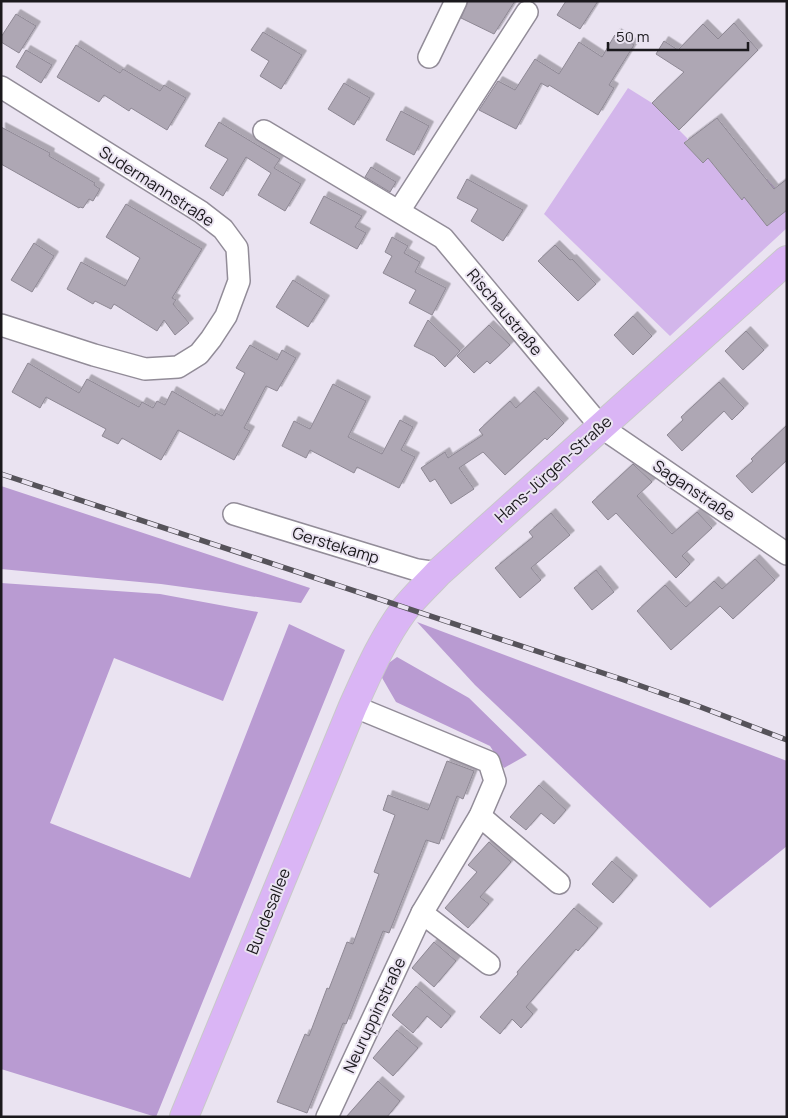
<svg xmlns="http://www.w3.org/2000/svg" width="788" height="1118" viewBox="0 0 788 1118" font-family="Manrope,sans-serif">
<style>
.green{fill:#d3b6eb}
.forest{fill:#b99bd2}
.building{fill:#aea7b4;stroke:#8e8894;filter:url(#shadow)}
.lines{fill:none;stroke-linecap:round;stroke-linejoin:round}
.minor-casing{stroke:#928c98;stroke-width:24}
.major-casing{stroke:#c8c8c9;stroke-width:30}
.minor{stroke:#fff;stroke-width:21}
.major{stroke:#dab5f5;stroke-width:28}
.rail-casing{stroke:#56535a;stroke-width:5.5}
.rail{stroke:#eae3f1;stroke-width:4;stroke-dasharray:11;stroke-linecap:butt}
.labels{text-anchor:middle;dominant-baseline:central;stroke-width:4;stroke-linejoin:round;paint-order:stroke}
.street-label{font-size:16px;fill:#1b191d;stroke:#eae3f1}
</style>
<defs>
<filter id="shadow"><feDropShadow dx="4.5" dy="-4.5" stdDeviation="0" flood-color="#0004"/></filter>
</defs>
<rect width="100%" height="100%" fill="#eae3f1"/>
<polygon class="green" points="628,88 652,103 688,139 684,143 703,163 708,158 741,199 767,179 775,188 787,210 787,228 670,336 544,214"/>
<g class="forest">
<polygon points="1,486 310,588 301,603 161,584 1,569"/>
<polygon points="1,583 160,594 258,612 223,701 114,658 50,823 190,878 289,624 345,650 156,1117 1,1069"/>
<polygon points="417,622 787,761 787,846 710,908 475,685"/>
<polygon points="397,657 469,698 527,755 504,768 490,746 396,702 381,676 386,665"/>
</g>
<g class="building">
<polygon points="468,1 515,1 494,34 461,18"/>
<polygon points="566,1 598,1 580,29 557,15"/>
<polygon points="16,14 36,26 19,53 1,42 1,37"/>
<polygon points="734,23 758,50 679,130 652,103 684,72 656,54 664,41 678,50 703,24 718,39"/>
<polygon points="263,32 302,55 281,89 260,76 269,61 251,50"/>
<polygon points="616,33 634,45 609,85 614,88 598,115 549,85 548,87 541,83 516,129 479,110 498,81 515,90 535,59 559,74 579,42 602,57"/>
<polygon points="76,45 120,73 123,69 160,91 164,85 186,98 167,130 131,108 129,111 104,95 99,102 57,77"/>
<polygon points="26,50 52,65 41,83 16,67"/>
<polygon points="344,83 370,98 354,125 328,109"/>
<polygon points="401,111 429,126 414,155 386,140"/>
<polygon points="717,118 774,189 787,179 787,210 767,226 744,197 742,200 708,158 703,163 684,143"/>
<polygon points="219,122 280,159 274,168 301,184 285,211 258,195 271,173 246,157 223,196 210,188 228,159 205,146"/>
<polygon points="1,127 50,153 49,156 95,183 94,185 100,189 93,201 89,199 83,208 80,207 79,208 1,164"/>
<polygon points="371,167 396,182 390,192 365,177"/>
<polygon points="467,179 523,210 503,241 471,221 478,209 457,198"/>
<polygon points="324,196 362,216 355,227 366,233 357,249 310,223"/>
<polygon points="126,204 202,249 172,298 176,300 173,304 189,323 175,335 164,320 157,331 114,304 111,309 95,301 93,304 67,289 81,262 125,286 140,258 106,237"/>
<polygon points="392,237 408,246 404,253 420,262 415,272 446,288 432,315 409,303 416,290 383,273 392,256 385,252"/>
<polygon points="34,243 54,256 32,292 11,280"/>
<polygon points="555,245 570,260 572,259 596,284 578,301 538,261"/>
<polygon points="293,280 325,300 308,327 276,307"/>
<polygon points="633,316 652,336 633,355 614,335"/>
<polygon points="428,320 460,351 445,367 434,356 414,346"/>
<polygon points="489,325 510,345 490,364 487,361 474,373 457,356"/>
<polygon points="746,331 764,350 743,370 725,351"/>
<polygon points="250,345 277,360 282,350 296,358 277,391 266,386 244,428 250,431 234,460 178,430 161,460 122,438 118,444 102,436 106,429 46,397 40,408 12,392 28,363 79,393 87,379 139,407 142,402 153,408 157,401 165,405 172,391 215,416 216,413 222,416 245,373 236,368"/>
<polygon points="719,382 744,408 732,420 724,411 682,451 667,435 683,420 681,417"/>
<polygon points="333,384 366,401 348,437 382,454 400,420 413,427 401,450 415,457 399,488 357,467 354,473 310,450 306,458 282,446 294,421 310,429"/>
<polygon points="534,391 564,423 547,440 545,438 505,475 483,452 459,468 474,489 451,504 435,479 430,482 421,468 445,452 448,458 483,435 479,430 510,401 516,408"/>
<polygon points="787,425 787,460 752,493 736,476 753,461 751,459"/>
<polygon points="633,464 652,482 637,496 672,534 697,512 712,528 682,556 690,564 676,578 616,513 608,520 592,502"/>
<polygon points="551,513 570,535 531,568 541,580 520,598 495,568 533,537 529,532"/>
<polygon points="755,559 775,580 733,619 720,606 671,650 637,611 665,585 686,607 714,581 722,589"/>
<polygon points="596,570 614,592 592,610 574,588"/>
<polygon points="447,761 474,771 463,799 457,796 439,844 426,840 389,933 383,931 346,1024 343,1023 307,1113 277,1102 305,1034 309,1036 327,988 329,989 347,942 353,944 379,874 374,872 395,815 383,810 388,795 428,810"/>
<polygon points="539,785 566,810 554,824 541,813 526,830 510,817"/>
<polygon points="489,842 511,862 480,897 489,904 468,928 445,908 477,872 468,865"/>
<polygon points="612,861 633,880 613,903 592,884"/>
<polygon points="574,908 598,928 578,951 576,949 526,1007 533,1014 521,1028 512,1019 500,1034 480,1017 518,974 517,972"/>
<polygon points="434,942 456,961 434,987 412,968"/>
<polygon points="416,986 451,1016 441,1028 427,1016 413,1033 392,1015"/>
<polygon points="397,1030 418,1048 393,1076 373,1058"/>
<polygon points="378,1081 400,1101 387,1117 346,1117"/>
</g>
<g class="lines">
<g class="minor-casing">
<g id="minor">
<polyline points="429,57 456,1"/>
<polyline points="1,87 201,212 223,229 237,248 239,281 226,316 211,339 199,354 178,367 145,369 94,355 1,325"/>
<polyline points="264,131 443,238 601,427 787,554"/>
<polyline points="399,211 527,12"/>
<polyline points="234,514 417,570 438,573"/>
<polyline points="480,816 559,883"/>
<polyline points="422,913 489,964"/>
<polyline points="327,1117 422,913 480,816 495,781 489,762 353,706"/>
</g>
</g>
<g class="major-casing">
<path id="major" d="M184 1117 353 706C368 673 382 640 404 610 414 597 427 585 438 573L787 260"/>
</g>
<use href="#minor" class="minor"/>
<use href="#major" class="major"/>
<g class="rail-casing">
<polyline id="rail" points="1,474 624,680 698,706 787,740"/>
</g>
<use href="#rail" class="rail"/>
</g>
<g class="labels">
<g class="street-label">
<text transform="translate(157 186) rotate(33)">Sudermannstraße</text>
<text transform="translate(505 312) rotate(50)">Rischaustraße</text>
<text transform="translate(553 469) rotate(-42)">Hans-Jürgen-Straße</text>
<text transform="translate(694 490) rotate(34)">Saganstraße</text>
<text transform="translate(336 545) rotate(17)">Gerstekamp</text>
<text transform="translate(268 911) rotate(-68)">Bundesallee</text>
<text transform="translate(374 1015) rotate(-65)">Neuruppinstraße</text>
</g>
</g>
<rect width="788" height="1118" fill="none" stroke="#1b191d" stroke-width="5"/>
<path d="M608 42v8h140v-8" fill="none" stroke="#1b191d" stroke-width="2.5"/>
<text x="616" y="42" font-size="15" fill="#1b191d" stroke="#eae3f1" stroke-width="4" paint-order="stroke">50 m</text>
</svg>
